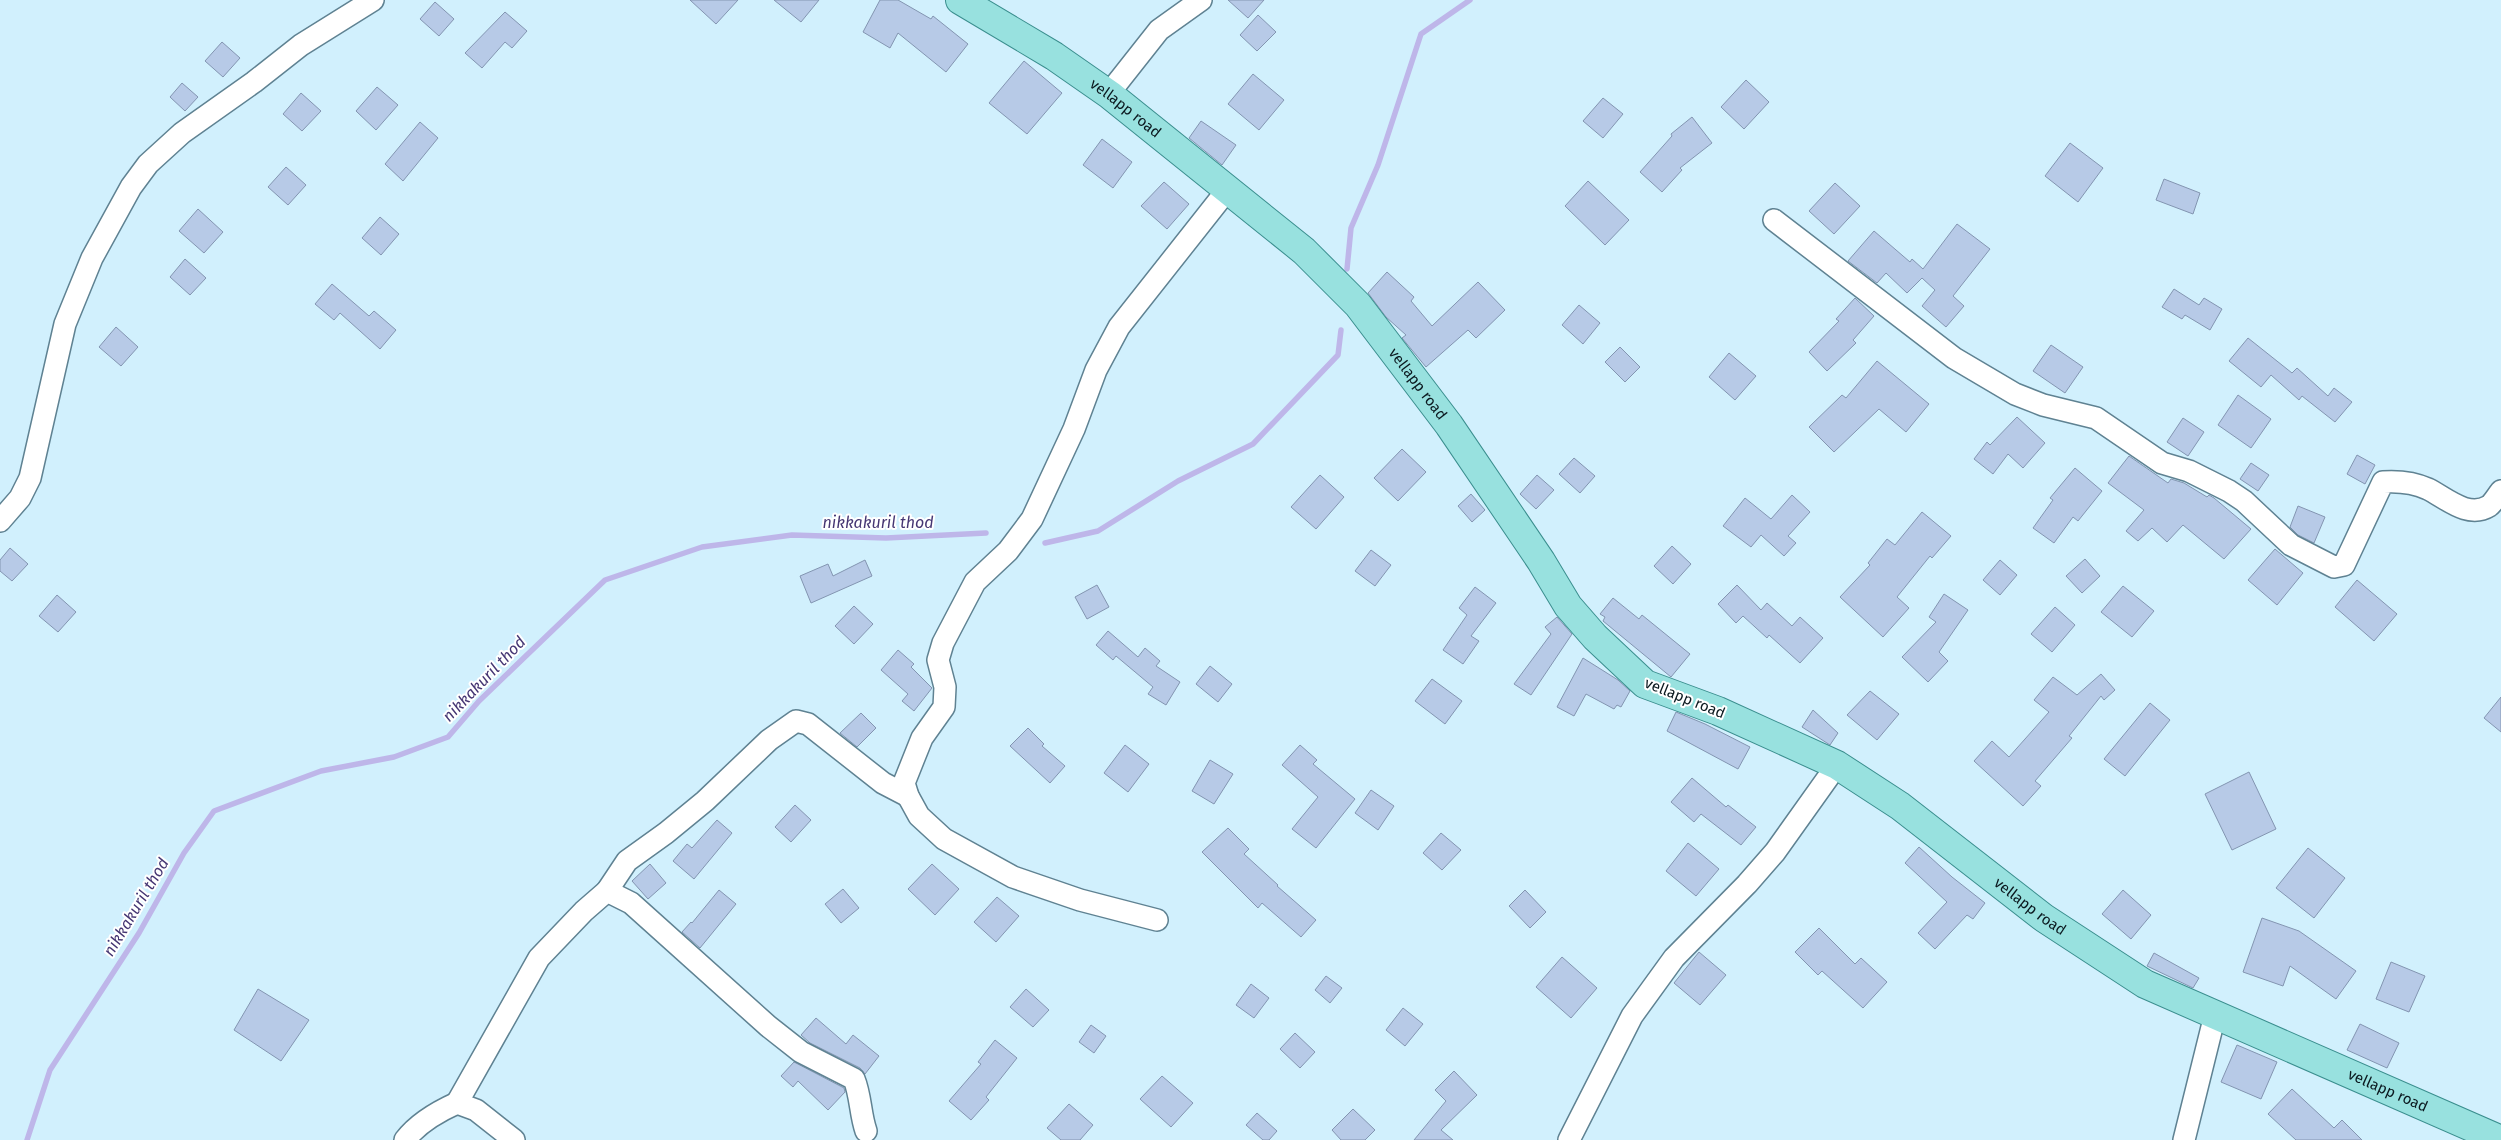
<svg xmlns="http://www.w3.org/2000/svg" width="2501" height="1140" viewBox="0 0 2501 1140" font-family="'Fira Sans',sans-serif">
<style>
.lines{fill:none;stroke-linecap:round;stroke-linejoin:round}
.stream{stroke:#beb6e9;stroke-width:5.5}
.building{fill:#b7cae7;stroke:#8395b1}
.minor-casing{stroke:#5f8292;stroke-width:24}
.major-casing{stroke:#3a8e8e;stroke-width:30}
.minor{stroke:#fff;stroke-width:21}
.major{stroke:#98e1df;stroke-width:28}
.labels{text-anchor:middle;dominant-baseline:central;stroke-width:4;stroke-linejoin:round;paint-order:stroke}
.street-label{font-size:15px;fill:#0b191f;stroke:#fff}
.water-label{font-size:16px;font-style:italic;fill:#453673;stroke:#fff}
</style>
<rect width="100%" height="100%" fill="#d1f0fd"/>
<g class="lines">
<g class="stream">
<polyline points="1347,269 1351,228 1378,165 1421,34 1470,0"/>
<polyline points="1045,543 1098,531 1178,481 1253,444 1338,355 1341,330"/>
<polyline points="27,1140 50,1070 139,933 184,853 214,811 321,771 394,757 448,737 479,701 605,580 702,547 792,535 886,538 986,533"/>
</g>
</g>
<g class="building">
<polygon points="690,0 738,0 716,24"/>
<polygon points="774,0 819,0 801,22"/>
<polygon points="880,0 898,0 931,19 933,16 968,44 946,72 898,33 890,48 863,32"/>
<polygon points="1228,0 1264,0 1248,18"/>
<polygon points="435,2 454,19 439,36 420,19"/>
<polygon points="505,12 527,31 512,48 505,42 482,68 465,53"/>
<polygon points="1258,15 1276,32 1257,51 1240,35"/>
<polygon points="222,42 240,58 223,77 205,61"/>
<polygon points="1024,61 1062,93 1027,134 989,103"/>
<polygon points="1253,74 1284,100 1259,130 1228,104"/>
<polygon points="1746,80 1769,102 1744,129 1721,107"/>
<polygon points="182,83 198,97 185,111 170,97"/>
<polygon points="377,87 398,105 376,130 356,111"/>
<polygon points="301,93 321,111 302,131 283,114"/>
<polygon points="1603,98 1623,114 1603,138 1583,121"/>
<polygon points="1692,117 1712,143 1680,168 1682,170 1662,192 1640,172 1672,136 1671,134"/>
<polygon points="1201,121 1236,145 1222,165 1189,138"/>
<polygon points="420,122 438,138 403,181 385,164"/>
<polygon points="1102,139 1132,162 1113,188 1083,165"/>
<polygon points="2070,143 2103,168 2078,202 2045,176"/>
<polygon points="286,167 306,185 288,205 268,187"/>
<polygon points="2164,179 2200,193 2193,214 2156,200"/>
<polygon points="1588,181 1629,220 1605,245 1565,206"/>
<polygon points="1164,182 1189,204 1167,229 1141,206"/>
<polygon points="1835,183 1860,206 1834,234 1809,211"/>
<polygon points="198,209 223,232 204,253 179,231"/>
<polygon points="380,217 399,234 381,255 362,238"/>
<polygon points="1957,224 1990,249 1953,296 1964,306 1946,327 1922,306 1935,290 1922,278 1907,293 1886,273 1877,283 1848,261 1874,231 1910,262 1912,259 1923,269"/>
<polygon points="185,259 206,278 190,295 170,277"/>
<polygon points="1387,272 1414,297 1411,301 1432,326 1478,282 1505,310 1476,338 1468,330 1426,367 1402,338 1406,335 1386,317 1368,293"/>
<polygon points="332,284 369,316 374,311 396,330 380,349 340,313 334,320 315,304"/>
<polygon points="2174,289 2199,305 2204,298 2222,309 2210,330 2185,315 2182,319 2162,307"/>
<polygon points="1855,298 1874,316 1853,340 1856,343 1827,371 1809,352 1839,321 1836,319"/>
<polygon points="1579,305 1600,323 1583,344 1562,325"/>
<polygon points="116,327 138,347 121,366 99,347"/>
<polygon points="2248,338 2292,373 2297,368 2328,396 2334,388 2352,402 2335,422 2302,396 2299,400 2271,375 2261,387 2229,361"/>
<polygon points="2051,345 2083,367 2065,393 2033,371"/>
<polygon points="1620,347 1640,367 1625,382 1605,362"/>
<polygon points="1729,353 1756,376 1735,400 1709,377"/>
<polygon points="1877,361 1929,404 1906,432 1879,409 1834,452 1809,427 1842,395 1846,398"/>
<polygon points="2238,395 2271,419 2251,448 2218,425"/>
<polygon points="2017,417 2045,443 2023,468 2008,454 1993,474 1974,459 1987,442 1990,445"/>
<polygon points="2183,418 2204,432 2188,456 2167,442"/>
<polygon points="1402,449 1426,472 1398,501 1374,478"/>
<polygon points="2357,455 2375,465 2365,484 2347,474"/>
<polygon points="2129,456 2168,483 2171,479 2184,483 2207,497 2209,495 2214,498 2251,529 2224,559 2183,525 2167,542 2152,528 2138,541 2126,531 2144,510 2108,483"/>
<polygon points="1574,458 1595,476 1580,493 1559,474"/>
<polygon points="2251,463 2269,475 2258,491 2240,479"/>
<polygon points="2075,468 2102,491 2078,521 2073,517 2054,543 2033,528 2053,500 2050,498"/>
<polygon points="1320,475 1344,497 1316,529 1291,507"/>
<polygon points="1537,475 1554,490 1536,509 1520,494"/>
<polygon points="1471,494 1485,510 1472,522 1458,506"/>
<polygon points="1792,495 1810,512 1788,536 1796,543 1784,556 1761,535 1751,547 1723,526 1745,498 1771,519"/>
<polygon points="2298,506 2325,517 2314,543 2298,535 2290,527"/>
<polygon points="1922,512 1951,536 1932,558 1930,556 1897,597 1909,608 1883,637 1840,597 1870,565 1868,563 1887,539 1895,545"/>
<polygon points="1672,546 1691,564 1673,584 1654,566"/>
<polygon points="10,548 28,564 12,581 0,571 0,560"/>
<polygon points="2275,549 2303,573 2277,605 2248,580"/>
<polygon points="1371,550 1391,565 1375,586 1355,571"/>
<polygon points="2085,559 2100,576 2082,593 2066,576"/>
<polygon points="865,560 872,576 811,603 800,576 828,564 833,576"/>
<polygon points="2000,560 2017,575 2000,595 1983,580"/>
<polygon points="2357,580 2397,614 2374,641 2335,607"/>
<polygon points="1097,585 1109,607 1087,619 1075,597"/>
<polygon points="1737,585 1761,610 1767,603 1792,626 1800,617 1823,638 1800,663 1769,635 1767,638 1743,616 1736,623 1718,604"/>
<polygon points="2123,586 2154,611 2132,637 2101,612"/>
<polygon points="1475,587 1496,603 1471,636 1479,641 1463,664 1443,650 1467,615 1459,608"/>
<polygon points="1944,594 1968,610 1939,652 1948,661 1928,682 1902,657 1936,622 1929,617"/>
<polygon points="57,595 76,612 58,632 39,616"/>
<polygon points="1613,598 1639,619 1642,615 1690,654 1671,677 1603,621 1605,617 1600,614"/>
<polygon points="854,606 873,624 854,644 835,626"/>
<polygon points="2055,607 2075,625 2052,652 2031,634"/>
<polygon points="1557,617 1572,634 1531,695 1514,684 1551,634 1545,627"/>
<polygon points="1108,631 1138,657 1145,648 1160,661 1156,666 1180,682 1166,705 1148,694 1153,687 1116,656 1113,660 1096,645"/>
<polygon points="898,650 914,664 911,667 932,688 914,711 902,701 908,694 881,670"/>
<polygon points="1583,658 1618,680 1630,691 1621,707 1617,705 1614,709 1586,694 1574,716 1557,707"/>
<polygon points="1210,666 1232,684 1218,702 1196,684"/>
<polygon points="2101,674 2115,690 2104,700 2101,696 2069,736 2072,738 2035,781 2041,786 2023,806 1974,761 1992,741 2009,757 2049,712 2034,700 2053,677 2077,695"/>
<polygon points="1432,679 1462,701 1445,724 1415,701"/>
<polygon points="1870,691 1899,714 1877,740 1847,715"/>
<polygon points="2501,697 2501,732 2484,718"/>
<polygon points="2150,703 2170,720 2125,776 2104,759"/>
<polygon points="1813,710 1838,733 1830,745 1802,727"/>
<polygon points="1676,712 1705,724 1750,747 1738,769 1667,731"/>
<polygon points="861,713 876,728 857,747 840,733"/>
<polygon points="1028,728 1044,744 1042,746 1065,766 1050,783 1010,746"/>
<polygon points="1125,745 1149,764 1128,792 1104,773"/>
<polygon points="1300,745 1317,760 1313,764 1355,799 1316,848 1292,829 1318,797 1282,765"/>
<polygon points="1210,760 1233,774 1214,804 1192,791"/>
<polygon points="2249,772 2276,829 2232,850 2205,794"/>
<polygon points="1692,778 1726,807 1728,805 1756,827 1741,845 1701,814 1694,822 1671,802"/>
<polygon points="1371,790 1394,806 1378,830 1355,813"/>
<polygon points="795,805 811,820 791,842 775,827"/>
<polygon points="717,820 732,833 694,879 673,861 687,844 692,848"/>
<polygon points="1228,828 1249,849 1244,854 1278,885 1277,886 1316,920 1301,937 1262,903 1258,908 1202,852"/>
<polygon points="1441,833 1461,850 1442,870 1423,853"/>
<polygon points="1688,843 1719,869 1696,896 1666,871"/>
<polygon points="1919,847 1952,877 1985,903 1973,919 1967,915 1935,949 1918,933 1947,902 1905,863"/>
<polygon points="2308,848 2345,878 2314,918 2276,888"/>
<polygon points="650,864 666,883 648,899 632,881"/>
<polygon points="932,864 959,889 935,915 908,889"/>
<polygon points="843,889 859,908 841,923 825,904"/>
<polygon points="719,890 736,904 700,948 682,932 691,922 692,923"/>
<polygon points="1525,890 1546,912 1530,928 1509,906"/>
<polygon points="2123,890 2151,915 2131,939 2102,914"/>
<polygon points="997,897 1019,916 996,942 974,922"/>
<polygon points="2262,918 2299,931 2356,971 2336,999 2290,966 2283,986 2243,972"/>
<polygon points="1819,928 1855,964 1861,958 1887,982 1863,1008 1822,971 1818,975 1795,952"/>
<polygon points="1699,952 1726,975 1700,1005 1674,983"/>
<polygon points="2154,953 2199,978 2193,988 2147,966"/>
<polygon points="1562,957 1597,988 1571,1018 1536,987"/>
<polygon points="2391,962 2425,976 2409,1012 2376,999"/>
<polygon points="1326,976 1342,988 1330,1003 1315,990"/>
<polygon points="1251,984 1269,998 1254,1018 1236,1005"/>
<polygon points="258,989 309,1020 281,1061 234,1030"/>
<polygon points="1026,989 1049,1010 1033,1027 1010,1007"/>
<polygon points="1403,1008 1423,1024 1405,1046 1386,1030"/>
<polygon points="816,1018 846,1044 853,1035 879,1056 865,1074 860,1068 810,1043 801,1035"/>
<polygon points="2360,1024 2399,1043 2387,1068 2347,1050"/>
<polygon points="1091,1025 1106,1036 1094,1053 1079,1042"/>
<polygon points="1295,1033 1315,1052 1300,1068 1280,1049"/>
<polygon points="995,1040 1017,1058 986,1097 989,1100 971,1120 949,1101 981,1064 978,1062"/>
<polygon points="2237,1045 2277,1062 2261,1099 2221,1082"/>
<polygon points="794,1062 844,1088 845,1092 828,1110 798,1081 793,1087 781,1076"/>
<polygon points="1454,1071 1477,1095 1441,1130 1453,1140 1414,1140 1446,1101 1435,1090"/>
<polygon points="1162,1076 1193,1103 1171,1127 1140,1099"/>
<polygon points="2292,1089 2334,1128 2342,1120 2362,1140 2296,1140 2268,1114"/>
<polygon points="1069,1104 1093,1125 1080,1140 1061,1140 1047,1128"/>
<polygon points="1353,1109 1375,1130 1365,1140 1341,1140 1332,1130"/>
<polygon points="1257,1113 1277,1131 1269,1140 1263,1140 1246,1125"/>
</g>
<g class="lines">
<g class="minor-casing">
<g id="minor">
<polyline points="1110,95 1114,87 1159,30 1201,0"/>
<path d="M1774 220 1954 358 2015 394 2043 405 2096 418 2162 463 2189 471 2229 491 2244 501 2291 545 2334 567 2344 565 2383 482C2398 481 2415 483 2428 489 2446 498 2468 519 2489 506 2493 503 2497 496 2501 491"/>
<polyline points="0,521 20,498 30,478 65,324 92,258 131,187 148,164 182,133 254,82 301,45 373,0"/>
<polyline points="607,891 627,861 666,833 705,801 769,740 796,721 808,724 883,783 908,796"/>
<polyline points="1157,920 1080,900 1013,877 944,839 919,816 908,796 904,783 922,738 944,707 945,687 938,660 943,643 975,582 1008,551 1032,519 1074,429 1096,370 1119,327 1228,189"/>
<path d="M457 1103 539 958 584 911 607 891 631 903 768 1026 801 1052 854 1079C861 1096 860 1114 866 1131"/>
<path d="M405 1140C418 1123 437 1112 457 1103L476 1110 514 1140"/>
<polyline points="1569,1140 1632,1016 1674,958 1747,884 1775,852 1837,765"/>
<polyline points="2184,1140 2215,1015"/>
</g>
</g>
<g class="major-casing">
<g id="major">
<path id="s1" d="M960 0 1054 56 1110 95 1304 251 1358 305 1449 425 1541 561 1568 606 1595 637 1645 684 1718 711 1837 765 1900 806 2044 918 2145 984 2501 1140"/>
</g>
</g>
<use href="#minor" class="minor"/>
<use href="#major" class="major"/>
</g>
<g class="labels">
<g class="street-label">
<text stroke="none"><textPath href="#s1" startOffset="198">vellapp road</textPath></text>
<text stroke="none"><textPath href="#s1" startOffset="602">vellapp road</textPath></text>
<text transform="translate(1685 698) rotate(22)">vellapp road</text>
<text stroke="none"><textPath href="#s1" startOffset="1428">vellapp road</textPath></text>
<text stroke="none"><textPath href="#s1" startOffset="1832">vellapp road</textPath></text>
</g>
<g class="water-label">
<text x="878" y="522">nikkakuril thod</text>
<text transform="translate(484 679) rotate(-46)">nikkakuril thod</text>
<text transform="translate(136 907) rotate(-59)">nikkakuril thod</text>
</g>
</g>
</svg>
